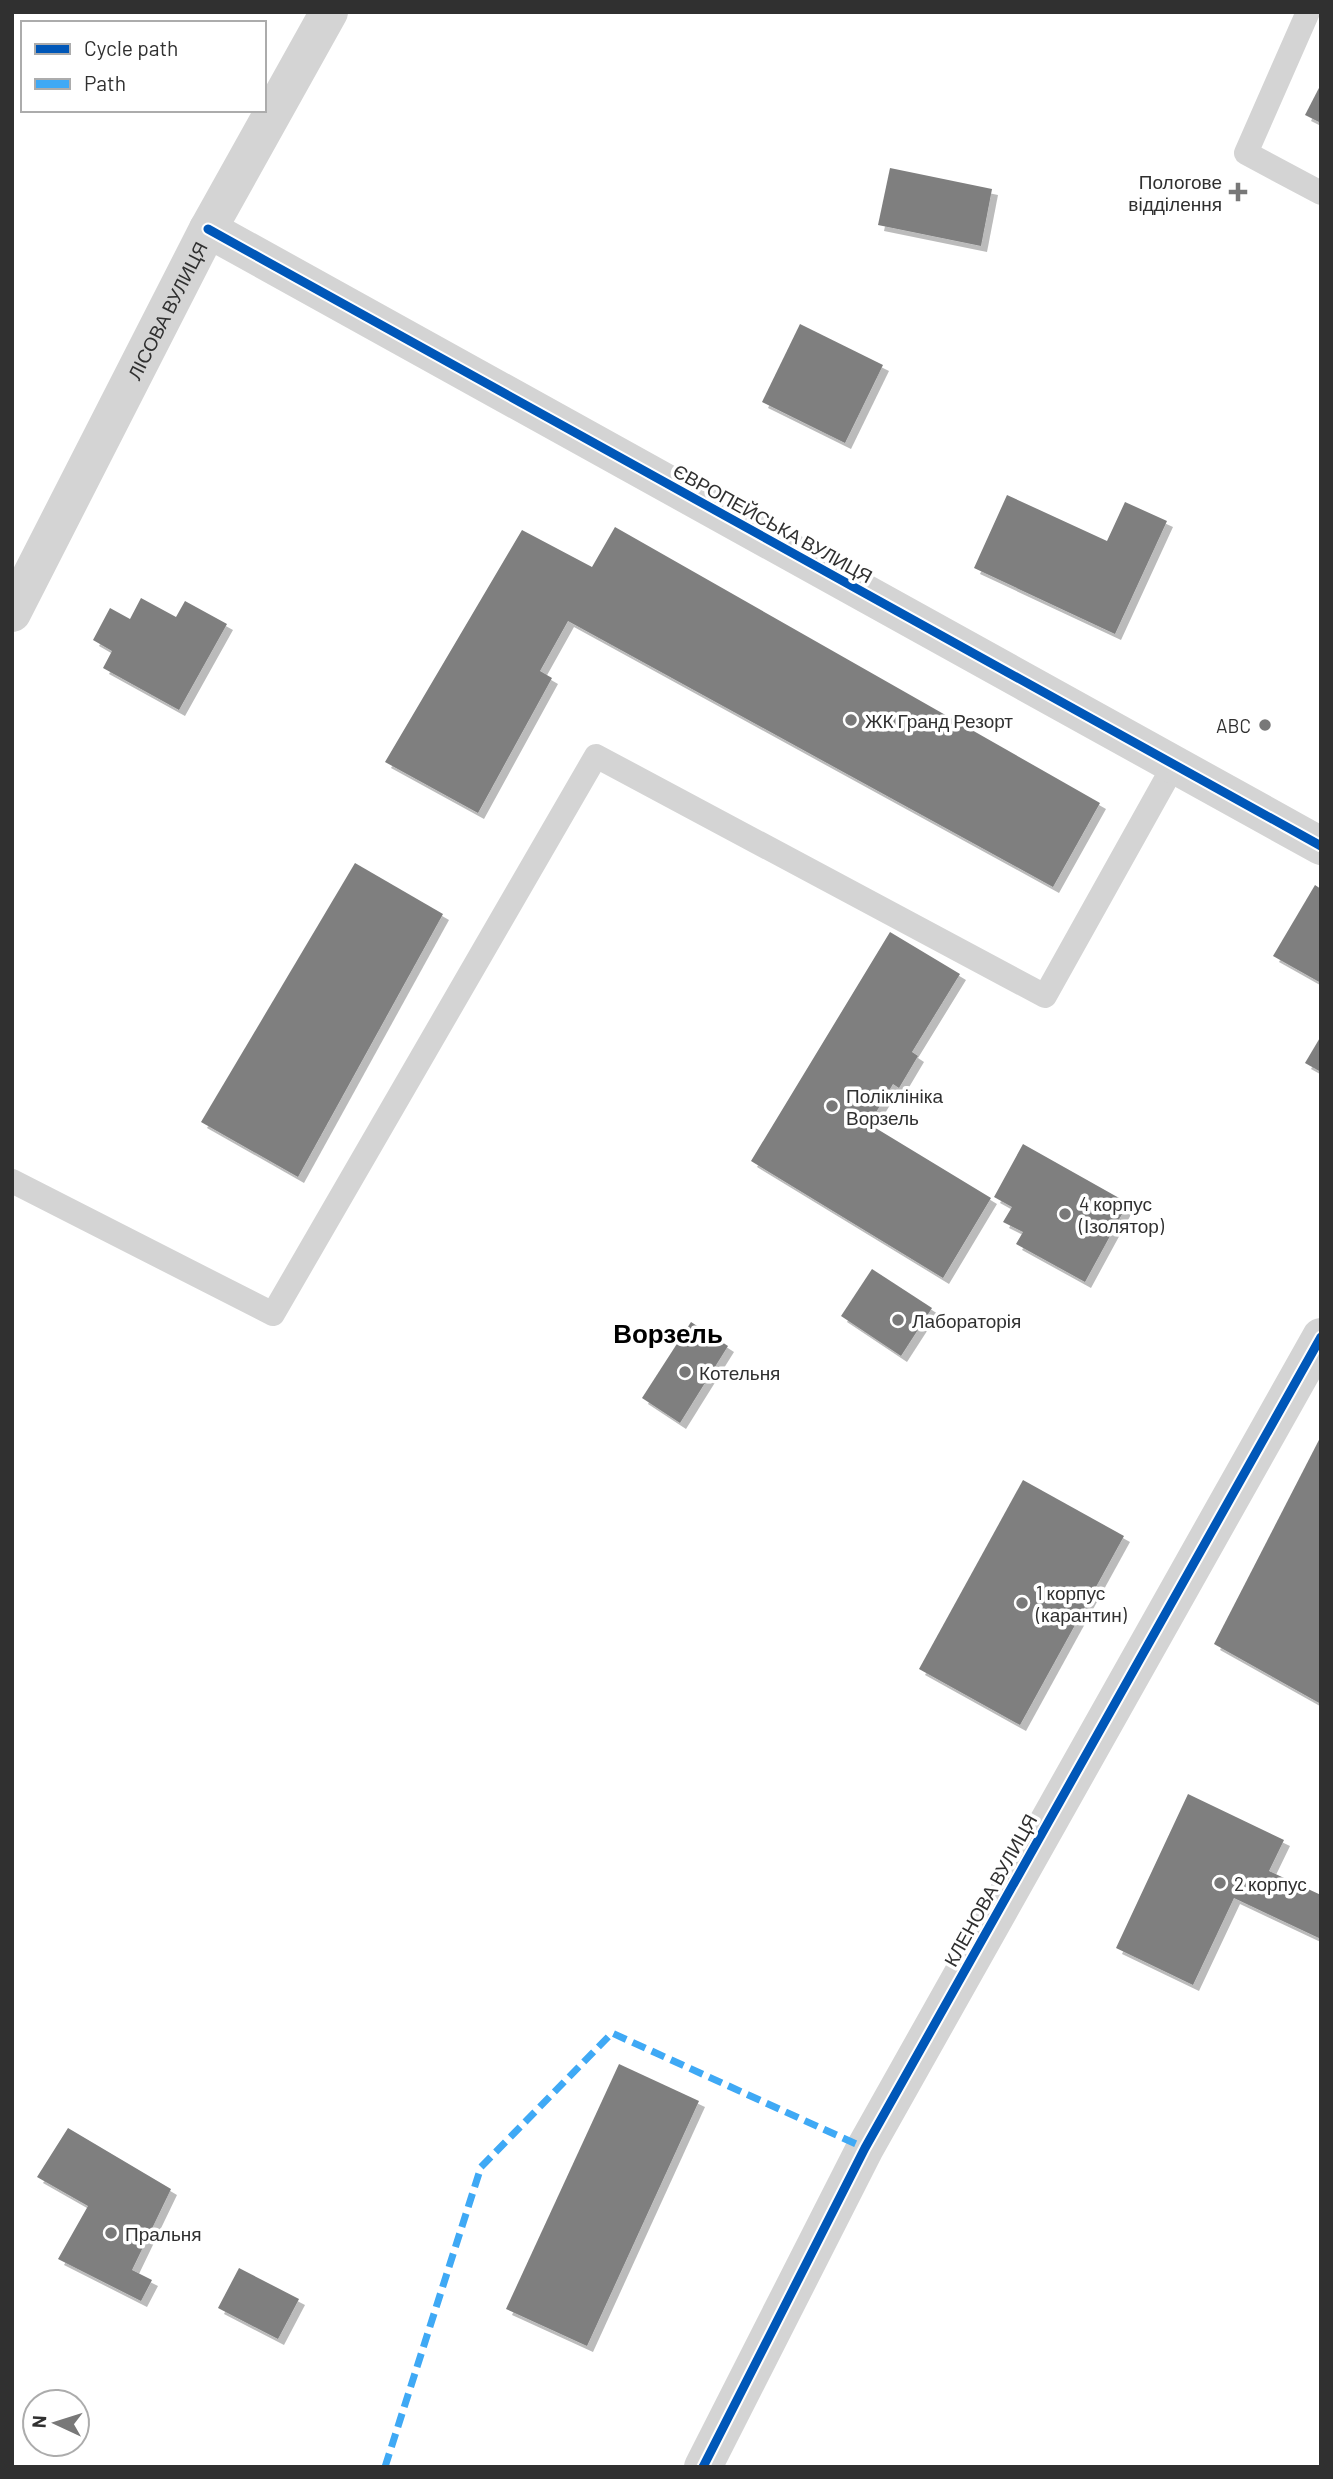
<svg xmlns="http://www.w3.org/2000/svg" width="1333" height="2479" viewBox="0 0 1333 2479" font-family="Barlow,sans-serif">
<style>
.building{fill:#7f7f7f;filter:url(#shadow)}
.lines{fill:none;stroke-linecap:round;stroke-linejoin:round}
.lane{stroke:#d4d4d4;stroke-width:24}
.street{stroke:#d4d4d4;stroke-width:38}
.quiet{stroke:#3fa9f5;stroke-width:7;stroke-dasharray:14 7;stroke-linecap:butt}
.cycleway-casing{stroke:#fff;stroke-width:13}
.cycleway{stroke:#0057b8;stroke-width:9}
.poi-dot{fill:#787878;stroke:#fff;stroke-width:2.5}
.labels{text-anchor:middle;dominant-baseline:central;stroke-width:7;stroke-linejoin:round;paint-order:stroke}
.poi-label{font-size:19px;fill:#303030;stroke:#fff;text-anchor:start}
.street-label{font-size:19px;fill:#303030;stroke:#fff}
.district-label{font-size:26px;font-weight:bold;fill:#000;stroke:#fff}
</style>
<defs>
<filter id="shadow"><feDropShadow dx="6" dy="6" stdDeviation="0" flood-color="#0004"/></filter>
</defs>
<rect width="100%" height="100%" fill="#fff"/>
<g class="building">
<polygon points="1321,84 1321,123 1305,115"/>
<polygon points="890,168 992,189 981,246 878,225"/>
<polygon points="800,324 883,365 845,443 762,402"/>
<polygon points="1007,495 1107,541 1125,502 1167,521 1115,634 974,568"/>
<polygon points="615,527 1100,803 1053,887 568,621 540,671 552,678 478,813 385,762 522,530 592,567"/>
<polygon points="141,598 176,617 185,601 227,624 179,710 103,668 112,651 93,640 110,608 130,619"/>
<polygon points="355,863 443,914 298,1177 201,1122"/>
<polygon points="1315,885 1321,889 1321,983 1273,956"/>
<polygon points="890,932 960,974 912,1052 918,1056 899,1088 893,1084 869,1124 991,1198 943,1278 751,1161"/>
<polygon points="1321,1036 1321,1072 1305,1063"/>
<polygon points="1023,1144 1128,1203 1085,1282 1016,1244 1023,1232 1003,1222 1012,1207 994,1197"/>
<polygon points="872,1269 932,1308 901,1356 841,1316"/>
<polygon points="691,1322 728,1346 680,1423 642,1398"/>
<polygon points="1321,1436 1321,1704 1214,1644"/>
<polygon points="1023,1480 1124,1536 1020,1725 919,1669"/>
<polygon points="1188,1794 1284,1840 1269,1871 1321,1895 1321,1939 1234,1898 1193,1985 1116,1948"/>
<polygon points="619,2064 699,2101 587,2346 506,2309"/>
<polygon points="68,2128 171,2189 132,2270 152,2280 141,2301 58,2259 88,2206 37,2177"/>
<polygon points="239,2268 299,2299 278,2339 218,2308"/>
</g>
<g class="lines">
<g class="lane">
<polyline points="1308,12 1246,153 1321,193"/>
<polyline points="12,1181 273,1314 596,756 1045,996 1174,765"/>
</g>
<g class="street">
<polyline points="208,229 1321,846"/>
<path id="s1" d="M12 613 208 229 329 12"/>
<polyline points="703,2467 865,2148 1321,1337"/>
</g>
<polyline class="quiet" points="385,2467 481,2167 612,2033 865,2148"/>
<g class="cycleway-casing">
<g id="cycleway">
<polyline points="208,229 1321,846"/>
<polyline points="703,2467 865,2148 1321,1337"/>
</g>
</g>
<use href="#cycleway" class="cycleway"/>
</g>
<g class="poi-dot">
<path d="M1234.5 181.5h7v7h7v7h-7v7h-7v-7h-7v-7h7z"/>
<circle cx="851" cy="720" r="7"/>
<circle cx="1265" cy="725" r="7"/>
<circle cx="832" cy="1106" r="7"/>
<circle cx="1065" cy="1214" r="7"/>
<circle cx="898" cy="1320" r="7"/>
<circle cx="685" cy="1372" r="7"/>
<circle cx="1022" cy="1603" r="7"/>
<circle cx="1220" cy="1883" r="7"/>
<circle cx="111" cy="2233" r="7"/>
</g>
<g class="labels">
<g class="poi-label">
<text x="1222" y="181" text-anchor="end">Пологове<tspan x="1222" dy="22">відділення</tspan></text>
<text x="865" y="720">ЖК Гранд Резорт</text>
<text x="1251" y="725" text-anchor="end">ABC</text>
<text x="846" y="1095">Поліклініка<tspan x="846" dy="22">Ворзель</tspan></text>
<text x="1079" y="1203">4 корпус<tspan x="1079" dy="22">(Ізолятор)</tspan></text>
<text x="912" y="1320">Лабораторія</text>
<text x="699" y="1372">Котельня</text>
<text x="1036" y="1592">1 корпус<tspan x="1036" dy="22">(карантин)</tspan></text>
<text x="1234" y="1883">2 корпус</text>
<text x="125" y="2233">Пральня</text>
</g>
<g class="street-label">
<text stroke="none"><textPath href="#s1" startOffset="340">ЛІСОВА ВУЛИЦЯ</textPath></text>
<text transform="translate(773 523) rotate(29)">ЄВРОПЕЙСЬКА ВУЛИЦЯ</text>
<text transform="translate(990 1890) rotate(-61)">КЛЕНОВА ВУЛИЦЯ</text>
</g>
<g class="district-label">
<text x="668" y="1332">Ворзель</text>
</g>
</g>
<rect width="1333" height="2479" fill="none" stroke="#303030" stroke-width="28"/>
<rect x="21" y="21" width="245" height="91" fill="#ffffff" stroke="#acacac" stroke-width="2"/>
<rect x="35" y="44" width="35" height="10" fill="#0057b8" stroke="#acacac" stroke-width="2"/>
<text x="84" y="56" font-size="21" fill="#303030">Cycle path</text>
<rect x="35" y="79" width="35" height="10" fill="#3fa9f5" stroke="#acacac" stroke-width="2"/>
<text x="84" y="91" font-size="21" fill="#303030">Path</text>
<g transform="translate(56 2423) rotate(274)"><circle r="33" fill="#ffffff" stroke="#acacac" stroke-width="2"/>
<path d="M0-5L12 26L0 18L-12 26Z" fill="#787878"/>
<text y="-10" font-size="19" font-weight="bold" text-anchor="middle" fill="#303030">N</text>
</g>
</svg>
